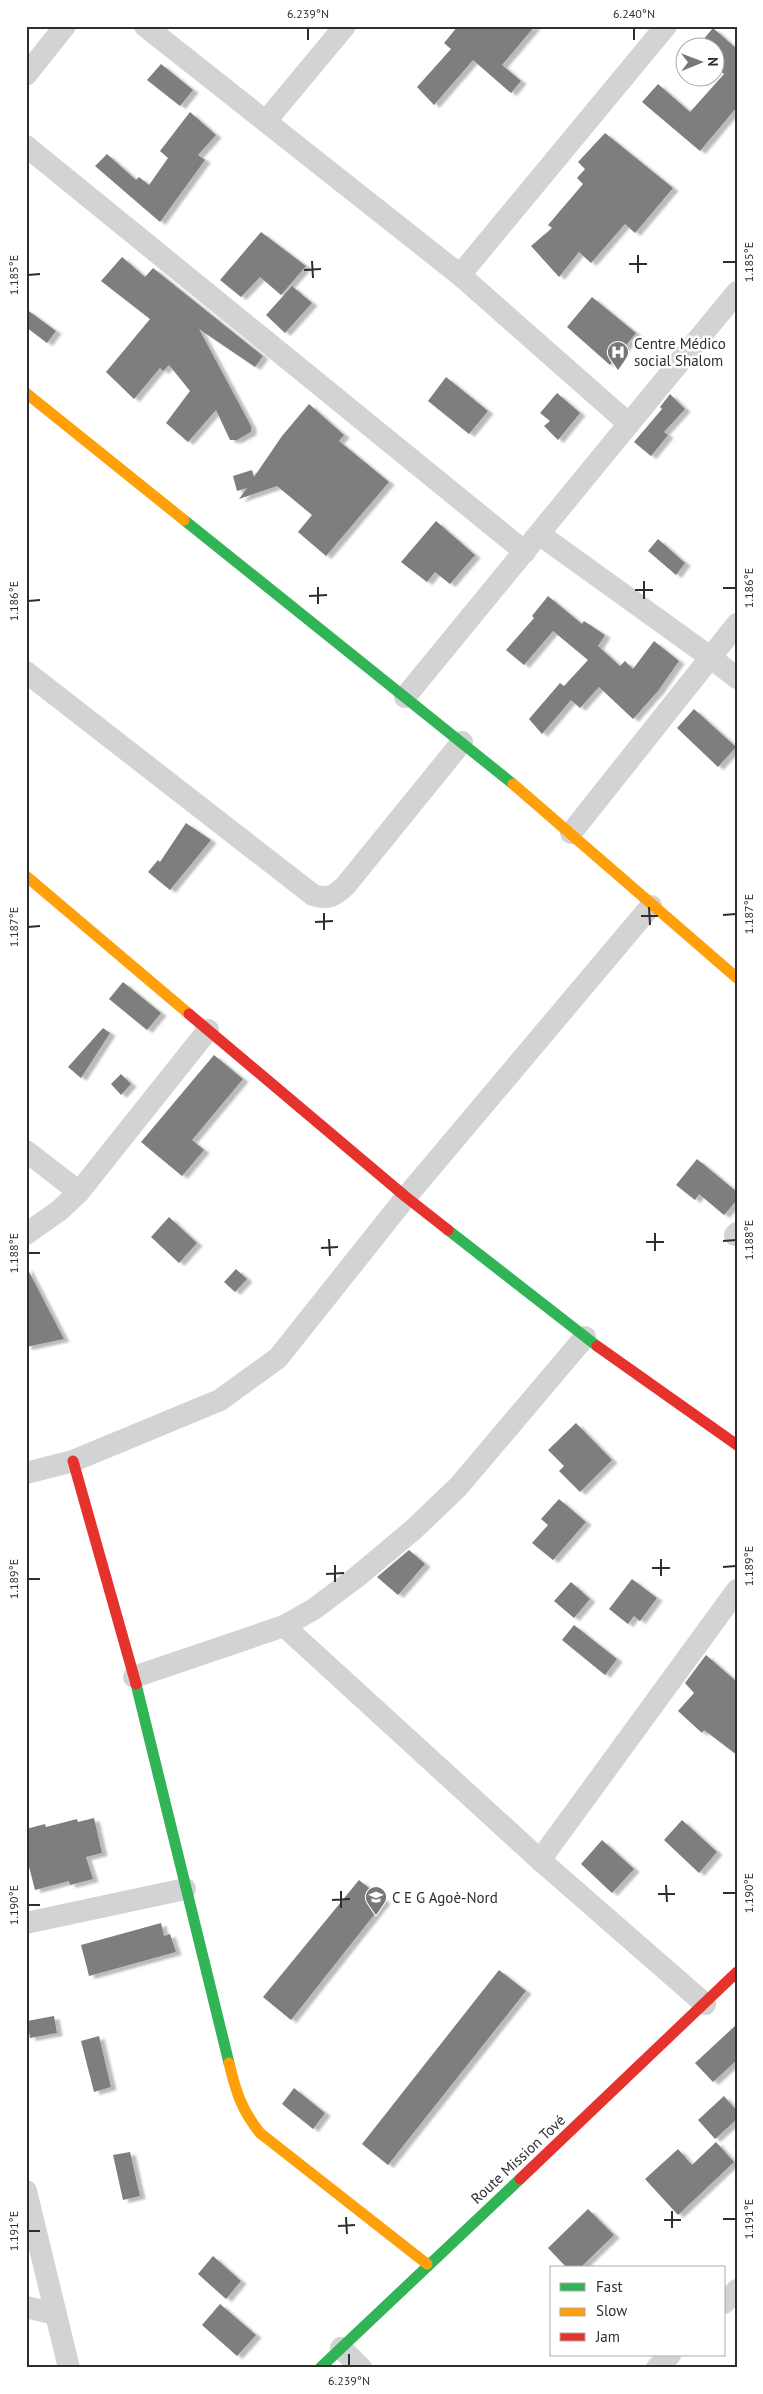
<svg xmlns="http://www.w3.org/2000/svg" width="763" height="2394" viewBox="0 0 763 2394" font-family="'PT Sans',sans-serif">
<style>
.building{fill:#7e7e7e;filter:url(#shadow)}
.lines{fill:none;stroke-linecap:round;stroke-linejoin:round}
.street{stroke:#d3d3d3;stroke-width:22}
.fast{stroke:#30b455;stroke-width:11}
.slow{stroke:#ff9f0a;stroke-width:11}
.jam{stroke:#e5322d;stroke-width:11}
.ticks{fill:none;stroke:#2e2e2e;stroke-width:2}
.labels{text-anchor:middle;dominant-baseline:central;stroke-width:5;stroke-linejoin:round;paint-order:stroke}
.poi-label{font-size:15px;fill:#2e2e2e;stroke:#fff;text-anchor:start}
.street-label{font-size:15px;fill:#2e2e2e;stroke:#fff}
.neatline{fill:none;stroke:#2e2e2e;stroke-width:2}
.ticks-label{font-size:12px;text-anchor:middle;fill:#2e2e2e}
</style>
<defs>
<filter id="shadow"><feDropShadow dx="5.5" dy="3" stdDeviation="1" flood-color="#0004"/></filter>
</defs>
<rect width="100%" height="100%" fill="#fff"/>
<g class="building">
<polygon points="458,26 535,26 502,65 521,81 511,93 473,60 434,105 417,87 451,49 444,43"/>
<polygon points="713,28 737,49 737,107 700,151 642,102 658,84 690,112 724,74 716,67 716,48 696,48"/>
<polygon points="161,64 193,90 180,106 147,80"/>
<polygon points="190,112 216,135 198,155 205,160 160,222 95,166 107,154 136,180 139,177 149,185 168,158 160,151"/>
<polygon points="605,133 673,188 635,233 625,224 591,263 579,252 559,277 531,246 552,228 548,225 583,184 577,178 585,169 578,162"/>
<polygon points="261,232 306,266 281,295 260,277 241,297 220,280"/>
<polygon points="122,257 145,277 153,268 263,356 255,367 199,329 251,426 251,432 237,440 230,440 216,410 188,442 166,423 190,391 169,365 163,371 160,368 134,399 106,372 150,319 101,281"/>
<polygon points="292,286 312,303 285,333 266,315"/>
<polygon points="592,297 636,333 610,365 567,327"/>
<polygon points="26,309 56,331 47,343 26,327"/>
<polygon points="446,377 488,411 469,434 428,401"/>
<polygon points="557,393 580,413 558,440 544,426 550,421 540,413"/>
<polygon points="670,394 685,409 664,432 668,435 651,456 634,442 662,409 660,407"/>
<polygon points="309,404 344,435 339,441 389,482 326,556 298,532 312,515 277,486 239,499 247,488 237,491 233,476 252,470 254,477 282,436"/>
<polygon points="436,521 475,555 450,584 435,572 427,582 401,562"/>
<polygon points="658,539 685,563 676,575 648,551"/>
<polygon points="548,596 582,624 584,621 605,635 598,646 620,666 625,661 633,669 654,641 679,661 658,691 633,719 599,687 580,708 571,700 542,734 529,719 560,683 564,686 588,660 553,631 524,665 506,650 534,618 532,616"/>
<polygon points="694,709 736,747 718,767 677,728"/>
<polygon points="186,823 211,840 170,890 148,872 158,860 160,862"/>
<polygon points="123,982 161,1013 147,1030 109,999"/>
<polygon points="103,1028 110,1033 81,1078 68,1067"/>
<polygon points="214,1055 243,1079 192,1140 204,1150 182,1176 141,1142"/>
<polygon points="121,1074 131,1084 121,1095 111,1084"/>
<polygon points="697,1159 737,1192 737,1200 724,1215 699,1194 695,1200 676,1185"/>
<polygon points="169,1217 197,1243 179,1263 151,1237"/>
<polygon points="26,1266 64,1339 26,1347"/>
<polygon points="236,1269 247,1279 235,1292 224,1282"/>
<polygon points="576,1423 612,1460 580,1492 559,1471 564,1466 548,1450"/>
<polygon points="559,1499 586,1522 553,1560 532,1543 548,1525 541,1519"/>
<polygon points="409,1550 425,1564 398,1595 377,1577"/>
<polygon points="632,1579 657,1598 640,1621 634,1616 628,1624 609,1609"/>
<polygon points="571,1582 590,1599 574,1618 554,1601"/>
<polygon points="574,1625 617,1659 605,1675 562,1640"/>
<polygon points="706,1655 737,1682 737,1755 704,1730 702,1733 678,1711 694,1693 685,1683"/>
<polygon points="94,1818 102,1853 86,1857 93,1879 70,1885 69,1881 35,1890 26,1855 26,1829 45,1824 46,1827 77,1819 78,1822"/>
<polygon points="682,1820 717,1852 699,1873 664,1840"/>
<polygon points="602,1840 634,1869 612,1893 581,1864"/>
<polygon points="359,1880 385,1901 291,2020 263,1997"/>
<polygon points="161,1923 164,1936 170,1934 176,1952 89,1976 81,1945"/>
<polygon points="499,1970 526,1991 388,2165 362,2144"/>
<polygon points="54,2016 57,2033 30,2038 27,2021"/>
<polygon points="737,2024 737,2060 713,2082 695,2063"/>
<polygon points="99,2036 111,2087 94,2092 81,2041"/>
<polygon points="294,2088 325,2113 313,2129 282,2104"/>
<polygon points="724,2096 737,2111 737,2119 715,2139 698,2120"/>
<polygon points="716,2142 734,2162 678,2215 645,2179 678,2149 692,2165"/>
<polygon points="130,2152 140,2196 123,2200 113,2155"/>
<polygon points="588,2209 614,2235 580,2268 567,2268 548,2248"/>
<polygon points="213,2256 241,2281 226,2299 198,2274"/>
<polygon points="220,2304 256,2335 237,2356 202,2325"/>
</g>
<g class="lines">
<g class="street">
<polyline points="145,26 460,275 629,424"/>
<polyline points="26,75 65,26"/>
<polyline points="266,121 345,26"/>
<polyline points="26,146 525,552"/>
<polyline points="460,275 666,26"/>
<polyline points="539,534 710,657 737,678"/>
<path d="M26 672 313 895C328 900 335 896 346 885L462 742"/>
<polyline points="405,697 737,292"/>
<polyline points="571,833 737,624"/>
<polyline points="26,1151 79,1192"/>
<polyline points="26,1234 60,1210 79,1192 208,1030"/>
<polyline points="735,1235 737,1233"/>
<polyline points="26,1473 73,1461 220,1400 278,1358 406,1197 651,906"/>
<polyline points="284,1626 540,1860 705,2004"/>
<polyline points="134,1677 284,1626 314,1609 358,1576 413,1530 458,1487 585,1337"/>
<polyline points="540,1860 737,1590"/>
<polyline points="26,1923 185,1889"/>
<polyline points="26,2191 69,2368"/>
<polyline points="724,2303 737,2290"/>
<polyline points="26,2307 55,2314"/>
<polyline points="341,2348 361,2368"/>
<polyline points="657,2368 670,2355"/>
</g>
<g class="fast">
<polyline points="184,520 513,784"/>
<polyline points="448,1230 597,1346"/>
<polyline points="136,1684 229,2063"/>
<polyline points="320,2368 520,2179"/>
</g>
<g class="slow">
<polyline points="26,393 184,520"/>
<polyline points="513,784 737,978"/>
<polyline points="26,876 189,1014"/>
<path d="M229 2063C236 2092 241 2109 260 2133L427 2264"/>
</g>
<g class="jam">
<polyline points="189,1014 406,1197 448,1230"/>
<polyline points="597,1346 737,1445"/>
<polyline points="73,1461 136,1684"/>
<polyline points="520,2179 737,1972"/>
</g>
</g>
<path class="ticks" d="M308 28V40M634 28V40M638 255V273M312 261 313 278M723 262H736M629 264H647M304 270 321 269M28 275 40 274M644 581V599M318 587V604M723 588H736M635 590H653M309 596 327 595M28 601 40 600M649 907 650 925M324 913V930M723 915 736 914M641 916H658M315 922 333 921M28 927 40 926M655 1233V1251M329 1239 330 1256M723 1241 736 1240M646 1242H664M321 1248 338 1247M28 1253H40M661 1559V1576M335 1565V1582M723 1567 736 1566M652 1568H670M326 1574 344 1573M28 1579H40M666 1885 667 1902M341 1891V1908M723 1893H736M658 1894H675M332 1900 350 1899M28 1905H40M672 2211V2228M346 2217 347 2234M723 2219H736M664 2220H681M338 2226 355 2225M28 2231H40M349 2354V2366"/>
<defs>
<g id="hospital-pin" transform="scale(1.125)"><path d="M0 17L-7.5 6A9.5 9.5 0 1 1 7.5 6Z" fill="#777" stroke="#fff"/><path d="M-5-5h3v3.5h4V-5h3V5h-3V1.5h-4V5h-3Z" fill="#fff"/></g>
<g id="school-pin" transform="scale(1.125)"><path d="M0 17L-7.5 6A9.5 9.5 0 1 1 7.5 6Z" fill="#777" stroke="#fff"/><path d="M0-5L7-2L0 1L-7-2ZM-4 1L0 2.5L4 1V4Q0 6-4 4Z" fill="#fff"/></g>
</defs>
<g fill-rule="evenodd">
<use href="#hospital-pin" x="618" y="352"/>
<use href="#school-pin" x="376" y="1897"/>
</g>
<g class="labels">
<g class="poi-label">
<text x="634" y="343">Centre Médico<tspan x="634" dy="17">social Shalom</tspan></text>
<text x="392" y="1897">C E G Agoè-Nord</text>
</g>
<g class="street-label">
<text transform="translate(518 2159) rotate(-43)">Route Mission Tové</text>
</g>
</g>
<rect width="763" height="2394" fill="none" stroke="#ffffff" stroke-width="55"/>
<rect x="550" y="2266" width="175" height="90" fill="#ffffff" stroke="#ababab"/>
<rect x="560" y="2283" width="25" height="8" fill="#30b455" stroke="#ababab"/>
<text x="596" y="2292" font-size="15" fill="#2e2e2e">Fast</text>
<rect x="560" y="2308" width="25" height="8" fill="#ff9f0a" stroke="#ababab"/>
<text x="596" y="2316" font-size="15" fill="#2e2e2e">Slow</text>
<rect x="560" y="2333" width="25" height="8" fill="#e5322d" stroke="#ababab"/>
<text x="596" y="2342" font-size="15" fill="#2e2e2e">Jam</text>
<g transform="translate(700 62) rotate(89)"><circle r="24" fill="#ffffff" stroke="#ababab"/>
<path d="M0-4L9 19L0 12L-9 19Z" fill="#777777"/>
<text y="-8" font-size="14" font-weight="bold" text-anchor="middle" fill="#2e2e2e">N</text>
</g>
<rect x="28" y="28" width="708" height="2338" class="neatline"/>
<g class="ticks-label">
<text x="308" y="18">6.239°N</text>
<text x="634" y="18">6.240°N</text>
<text transform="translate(749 262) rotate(-90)" y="4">1.185°E</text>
<text transform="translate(14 275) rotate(-90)" y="4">1.185°E</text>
<text transform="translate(749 588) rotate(-90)" y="4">1.186°E</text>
<text transform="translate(14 601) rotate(-90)" y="4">1.186°E</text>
<text transform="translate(749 914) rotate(-90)" y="4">1.187°E</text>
<text transform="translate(14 927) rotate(-90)" y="4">1.187°E</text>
<text transform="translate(749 1240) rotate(-90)" y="4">1.188°E</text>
<text transform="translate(14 1253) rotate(-90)" y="4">1.188°E</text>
<text transform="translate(749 1566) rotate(-90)" y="4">1.189°E</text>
<text transform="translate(14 1579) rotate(-90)" y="4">1.189°E</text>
<text transform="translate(749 1893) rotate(-90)" y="4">1.190°E</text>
<text transform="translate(14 1905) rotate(-90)" y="4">1.190°E</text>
<text transform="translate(749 2219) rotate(-90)" y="4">1.191°E</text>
<text transform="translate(14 2231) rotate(-90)" y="4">1.191°E</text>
<text x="349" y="2385">6.239°N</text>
</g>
</svg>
